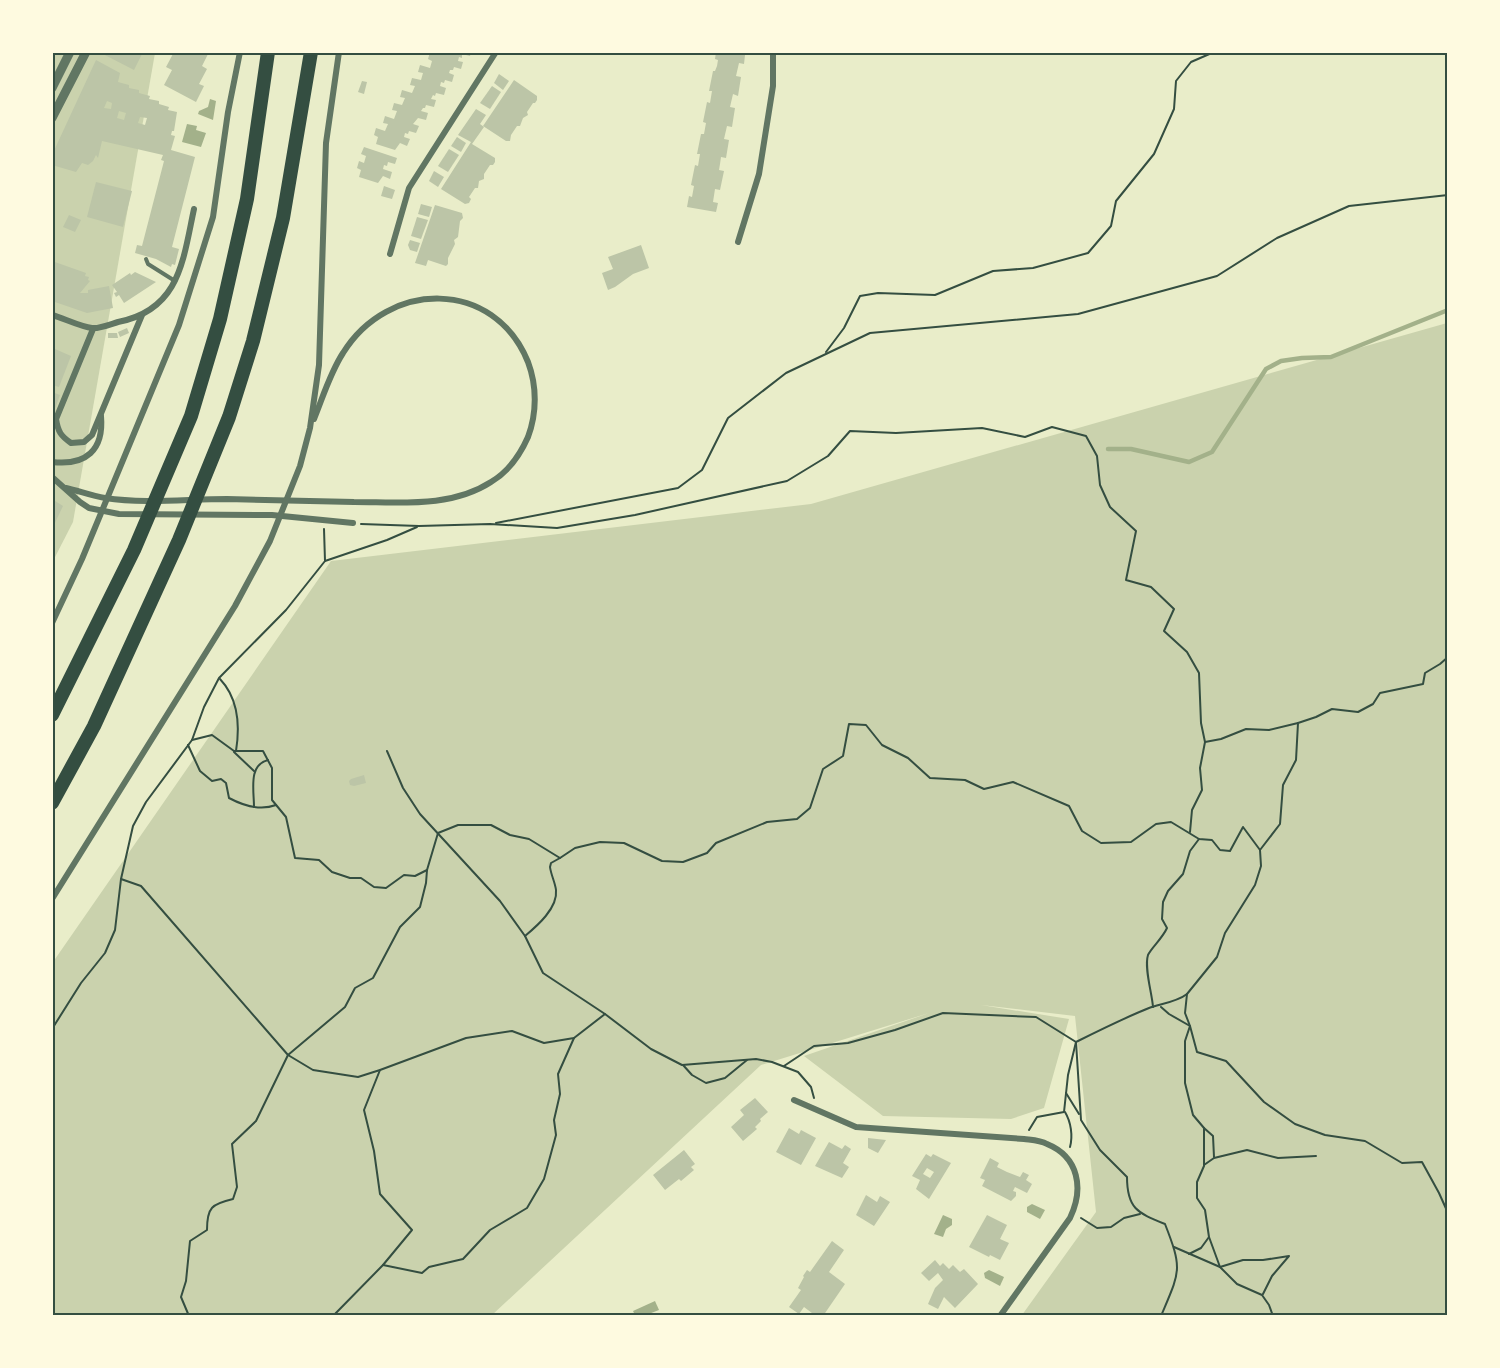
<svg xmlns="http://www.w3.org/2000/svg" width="1500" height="1368" viewBox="0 0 1500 1368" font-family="Montserrat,sans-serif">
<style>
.green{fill:#cad2ad}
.water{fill:#a3b18a}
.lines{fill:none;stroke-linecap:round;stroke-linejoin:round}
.stream{stroke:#a3b18a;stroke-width:4.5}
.building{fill:#bcc5a7;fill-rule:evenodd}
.path{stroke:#344e41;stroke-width:2}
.service{stroke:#617663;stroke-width:4}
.minor{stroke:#617663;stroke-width:6}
.tertiary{stroke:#617663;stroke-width:9}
.motorway{stroke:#344e41;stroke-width:14}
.neatline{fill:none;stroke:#344e41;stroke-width:2}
</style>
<rect width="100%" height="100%" fill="#e9edc9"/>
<g class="green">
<polygon points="53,53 155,53 73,522 53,561"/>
<polygon points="1447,323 1447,1315 1022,1315 1096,1212 1075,1016 981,1005 1069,1019 1044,1108 1011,1119 883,1116 804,1056 929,1013 761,1065 492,1315 53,1316 53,962 331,561 811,504"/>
</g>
<g class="water">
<polygon points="210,99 216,101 213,120 198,114 199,111 208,107"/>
<polygon points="187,124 197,126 196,130 206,133 201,147 182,142"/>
<polygon points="1032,1204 1045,1210 1040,1219 1027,1212 1027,1207"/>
<polygon points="943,1215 952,1219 952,1225 946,1229 943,1237 934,1234"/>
<polygon points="989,1270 1004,1277 1000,1286 985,1278 984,1273"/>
<polygon points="655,1301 659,1310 646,1315 635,1315 633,1311"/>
</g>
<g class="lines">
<polyline class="stream" points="1108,449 1131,449 1189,462 1212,452 1266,369 1281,361 1302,358 1331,357 1448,310"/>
</g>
<g class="building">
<polygon points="99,52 143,52 134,70"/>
<polygon points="174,52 209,52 202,66 207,69 199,84 204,86 196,102 164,85 172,70 166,67"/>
<polygon points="430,52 439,55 439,52 471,52 470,56 462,54 462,58 459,57 458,61 463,62 461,69 454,67 453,70 450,70 449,73 454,75 452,82 445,80 444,83 441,82 440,86 446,88 444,95 436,93 435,96 433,95 431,99 436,100 434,107 426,105 425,108 423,108 421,111 428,113 426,120 418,118 413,124 419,126 416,133 409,131 408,134 405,133 404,137 410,139 407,146 400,143 395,150 376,144 378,137 374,135 376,128 385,131 388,124 383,123 385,116 394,119 397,111 392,110 394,103 402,105 405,98 400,97 402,90 412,93 415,86 410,85 412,78 421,80 423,73 418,72 420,65 430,68 432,61 428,59"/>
<polygon points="716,52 745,55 744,64 739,63 736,76 741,77 738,96 733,94 730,107 735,108 732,127 727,126 724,139 729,140 726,158 721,157 720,164 719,170 724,171 720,190 715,189 713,202 718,203 716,212 687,207 689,196 692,197 694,186 691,185 695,165 698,166 700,154 697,154 701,134 704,134 706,123 703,122 707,102 710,103 712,91 709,91 713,71 715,71 717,66 718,60 715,59"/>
<path d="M96 60 120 73 118 82 129 85V88L139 90V93L150 96 149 99 159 101V104L169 107 168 110 177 112 174 131H172L171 135 175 136 171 150 195 157 172 247 179 249 175 265 172 264 171 267 156 259 135 253 137 245 142 246 164 161 161 160 163 155 102 141 98 158 96 155 93 161 88 165 82 163 76 172 52 165V155ZM107 101 112 103 111 109 104 108ZM119 111 126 113 124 120 117 118ZM140 117 147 118 145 125 138 123Z"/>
<polygon points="499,74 509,81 503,90 494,83"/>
<polygon points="514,80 537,96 537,100 535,103 533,103 527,112 528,115 523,118 520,126 517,126 511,135 510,141 506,141 483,126"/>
<polygon points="362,81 367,82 364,94 358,92"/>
<polygon points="492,86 501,92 490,109 480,103"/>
<polygon points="476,109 486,115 480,124 484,127 472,144 495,158 495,162 493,165 490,165 484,174 484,179 479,181 478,188 475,188 469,197 471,199 469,203 465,204 441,189 471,142 458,135"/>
<polygon points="457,137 466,143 461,152 451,146"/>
<polygon points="364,147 397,158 395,164 388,162 387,166 384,165 383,169 392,172 390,179 383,176 378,183 359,177 361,170 357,168 359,161 364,163 366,156 361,154"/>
<polygon points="449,149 459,155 448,172 438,166"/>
<polygon points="434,171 444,177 438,187 429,181"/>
<polygon points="96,182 132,191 123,227 87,217"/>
<polygon points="384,186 395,190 392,199 381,196"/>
<polygon points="421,204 432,207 429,217 418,214"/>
<polygon points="435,205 462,213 463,218 460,221 458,237 454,240 455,244 448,258 448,264 446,266 428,260 426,266 415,263"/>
<polygon points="69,215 81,220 75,232 63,227"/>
<polygon points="417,217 428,220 421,239 411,236"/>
<polygon points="410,240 420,243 417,252 410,250 408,245"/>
<polygon points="641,245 649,268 633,274 615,287 608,290 602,273 613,269 608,257"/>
<polygon points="52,261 86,273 85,276 89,277 88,280 90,281 80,293 88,293 88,290 109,286 113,308 87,313 52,301"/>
<polygon points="135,272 156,282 124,303 119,295 116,297 114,293 117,292 112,285 130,273 131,275"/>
<polygon points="127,328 129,333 120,337 118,332"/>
<polygon points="108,333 117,333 118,338 108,338"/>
<polygon points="55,349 71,356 59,387 52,385 52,355"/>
<polygon points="52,392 60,395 53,414 52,414"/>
<polygon points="52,499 63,506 52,529"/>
<polygon points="364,775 366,783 354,786 350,785 349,781 351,779"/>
<polygon points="755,1098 768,1112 760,1119 761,1121 755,1127 757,1129 743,1141 731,1127 744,1115 740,1110"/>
<polygon points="789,1128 799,1134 801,1130 816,1138 801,1165 776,1152"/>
<polygon points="868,1138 886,1140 878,1153 868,1148"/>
<polygon points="829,1142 842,1149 845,1145 851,1149 843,1163 849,1167 842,1178 815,1166"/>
<polygon points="684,1150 695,1164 691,1167 694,1170 681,1181 679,1179 665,1190 653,1175"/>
<path d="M926 1154 931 1157 933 1154 951 1163 929 1199 916 1189 920 1180 912 1176ZM927 1168 934 1172 930 1178 923 1174Z"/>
<polygon points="990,1158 999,1163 997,1167 1007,1172 1020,1177 1023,1172 1029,1175 1026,1180 1032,1184 1027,1193 1015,1187 1013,1191 1016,1192 1016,1196 1011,1201 982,1186 985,1180 980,1178"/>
<polygon points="866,1195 877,1202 880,1196 890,1202 874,1226 856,1215"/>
<polygon points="987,1215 1007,1225 1000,1239 1009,1243 1000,1260 990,1255 989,1257 969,1247"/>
<polygon points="832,1241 844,1250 829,1272 845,1284 823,1316 816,1316 804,1307 799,1314 789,1307 801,1290 798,1288 804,1277 803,1276 807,1270 810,1272"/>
<polygon points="935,1260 940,1266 943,1263 949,1269 953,1265 960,1272 964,1269 978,1284 955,1308 944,1297 938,1309 928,1304 935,1288 943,1280 938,1273 929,1281 921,1273"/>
</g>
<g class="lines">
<g class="path">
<polyline points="826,352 844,328 860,296 878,293 935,295 993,271 1033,268 1088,253 1111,226 1116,201 1154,154 1174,109 1176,81 1191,62 1214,52"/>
<polyline points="496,523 678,488 702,470 728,418 786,373 870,333 1078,314 1217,276 1277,238 1349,206 1448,195"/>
<polyline points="361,524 419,526 490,524 557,528 635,515 787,481 828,456 850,431 896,433 982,428 1025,437 1052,427 1086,436 1097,456 1100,485 1110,507 1136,531 1126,580 1151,587 1174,609 1164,631 1187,652 1199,673 1201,723 1205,742 1200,768 1202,790 1192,810 1190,832"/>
<polyline points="325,561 387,540 417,527"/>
<path d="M220 679C238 698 240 726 236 751"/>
<polyline points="192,740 212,735 234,751 263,751 272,768 272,800 286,817 295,858 319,860 332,872 350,878 361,878 374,887 386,888 404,875 415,876 427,870"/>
<polyline points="1205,742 1221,739 1246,729 1269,730 1298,723"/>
<path d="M188 745 200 771 212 781 221 779 226 783 229 798C244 806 260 811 276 805"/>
<polyline points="387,751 403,788 420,814 500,901 525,936 543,973 605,1014 651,1049 682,1065 756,1059 772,1062 798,1072 811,1087 814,1098"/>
<polyline points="234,752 254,771"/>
<path d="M254 807C254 790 248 765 268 760"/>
<polyline points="1260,850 1280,824 1283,785 1296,760 1298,723 1316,717 1332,709 1358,712 1373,704 1380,693 1423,684 1425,673 1440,664 1448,657"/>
<polyline points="121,879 141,886 288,1055 313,1070 358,1077 380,1070 466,1038 512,1031 544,1043 574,1038 605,1014"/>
<path d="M525 936C537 926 558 908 556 890 555 882 551 875 550 867L551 863 560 858"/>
<path d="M1153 1007C1152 993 1144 968 1148 955 1151 948 1162 939 1167 928L1162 919 1163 902 1168 891 1183 874 1190 851 1199 839"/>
<polyline points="1161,1007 1169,1014 1190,1026 1197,1052 1226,1061 1264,1102 1295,1124 1325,1135 1365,1141 1402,1163 1422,1162 1439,1193 1448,1213"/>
<polyline points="52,1029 81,983 105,953 115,930 121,879 133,826 146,802 192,740 204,707 219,678 286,610 325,561 324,529"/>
<polyline points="683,1065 692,1075 706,1083 725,1078 747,1060"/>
<path d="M784 1066 814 1046 848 1043 895 1030 943 1013 1036 1017 1076 1042 1081 1120 1100 1150 1127 1177C1127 1208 1137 1213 1165 1224 1183 1270 1180 1271 1161 1316"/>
<polyline points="1066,1093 1079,1114"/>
<path d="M1065 1112C1071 1122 1073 1136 1070 1147"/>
<polyline points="1204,1128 1213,1136 1214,1157"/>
<path d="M1029 1130 1037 1117 1064 1112 1068 1075 1076 1042C1100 1030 1124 1018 1149 1008 1160 1004 1177 1002 1187 994"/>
<polyline points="1204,1165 1214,1158 1247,1150 1278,1158 1316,1156"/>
<polyline points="1081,1218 1097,1228 1111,1227 1124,1218 1140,1214"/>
<polyline points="1174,1247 1220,1267 1237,1284 1262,1295 1269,1305 1273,1316"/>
<polyline points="1189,1254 1201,1248 1209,1237"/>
<polyline points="383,1265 422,1273 429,1267 463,1259 490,1230 527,1208 544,1179 556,1135 554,1120 560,1094 558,1074 574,1038"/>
<polyline points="1220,1267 1243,1260 1263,1260 1289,1256 1272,1276 1263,1294"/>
<path d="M189 1316 181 1297 186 1281 190 1241 207 1230C207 1207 212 1204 233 1199L237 1187 232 1144 256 1121 288 1055 345 1007 355 988 373 978 400 927 420 907 426 883 427 870 438 833 458 825H491L510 835 529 839 560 858 575 848 600 842 624 843 662 861 683 862 707 853 716 843 767 822 797 819 810 808 823 769 843 756 849 724 866 725 882 745 908 758 930 778 965 780 984 789 1013 782 1069 806 1082 831 1101 843 1131 842 1156 824 1171 822 1199 839 1212 840 1220 850 1230 851 1243 827 1260 850 1261 866 1255 885 1225 933 1217 957 1187 994 1185 1013 1190 1026 1185 1041V1083L1193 1115 1204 1128V1166L1197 1182V1198L1205 1210 1209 1237 1220 1267"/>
<polyline points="333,1316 383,1265 412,1230 380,1194 374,1151 364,1110 380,1070"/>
</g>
<polyline class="service" points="146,259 148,264 175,281"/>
<g class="minor">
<polyline points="738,242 759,174 773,86 773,52"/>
<polyline points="390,254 409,188 496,52"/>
<path d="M52 315C63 318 81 327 92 328 99 329 111 324 118 322 180 310 183 260 194 209"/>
<path d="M93 329 56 419C58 432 61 436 71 443L84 442 92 435 142 315"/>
<path d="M52 462C86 466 104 450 101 416"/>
<polyline points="52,477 80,502 89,508 119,514 272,515 353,523"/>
<path d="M66 488C79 491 92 496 105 498 145 504 187 499 227 499 270 500 312 501 354 502 400 502 451 508 491 482 508 472 520 455 528 437 537 413 537 386 528 362 494 278 388 280 343 353 330 373 323 397 314 419"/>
<polyline points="52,623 82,559 179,325 213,217 228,112 240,52"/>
<polyline points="52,899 235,606 270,541 300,466 310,428 319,365 326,143 339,52"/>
<path d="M794 1100 856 1127 1024 1139C1032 1140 1040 1140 1047 1144 1079 1157 1084 1189 1070 1218L1000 1316"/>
</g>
<g class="tertiary">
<polyline points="52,88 70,52"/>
<polyline points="52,118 86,52"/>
</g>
<g class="motorway">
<polyline points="52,715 134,550 191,416 220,319 247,199 268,52"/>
<polyline points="52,803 94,726 179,540 229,417 253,341 283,218 311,52"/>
</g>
</g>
<rect width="1500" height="1368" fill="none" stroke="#fefae0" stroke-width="108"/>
<rect x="54" y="54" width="1392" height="1260" class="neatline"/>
</svg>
